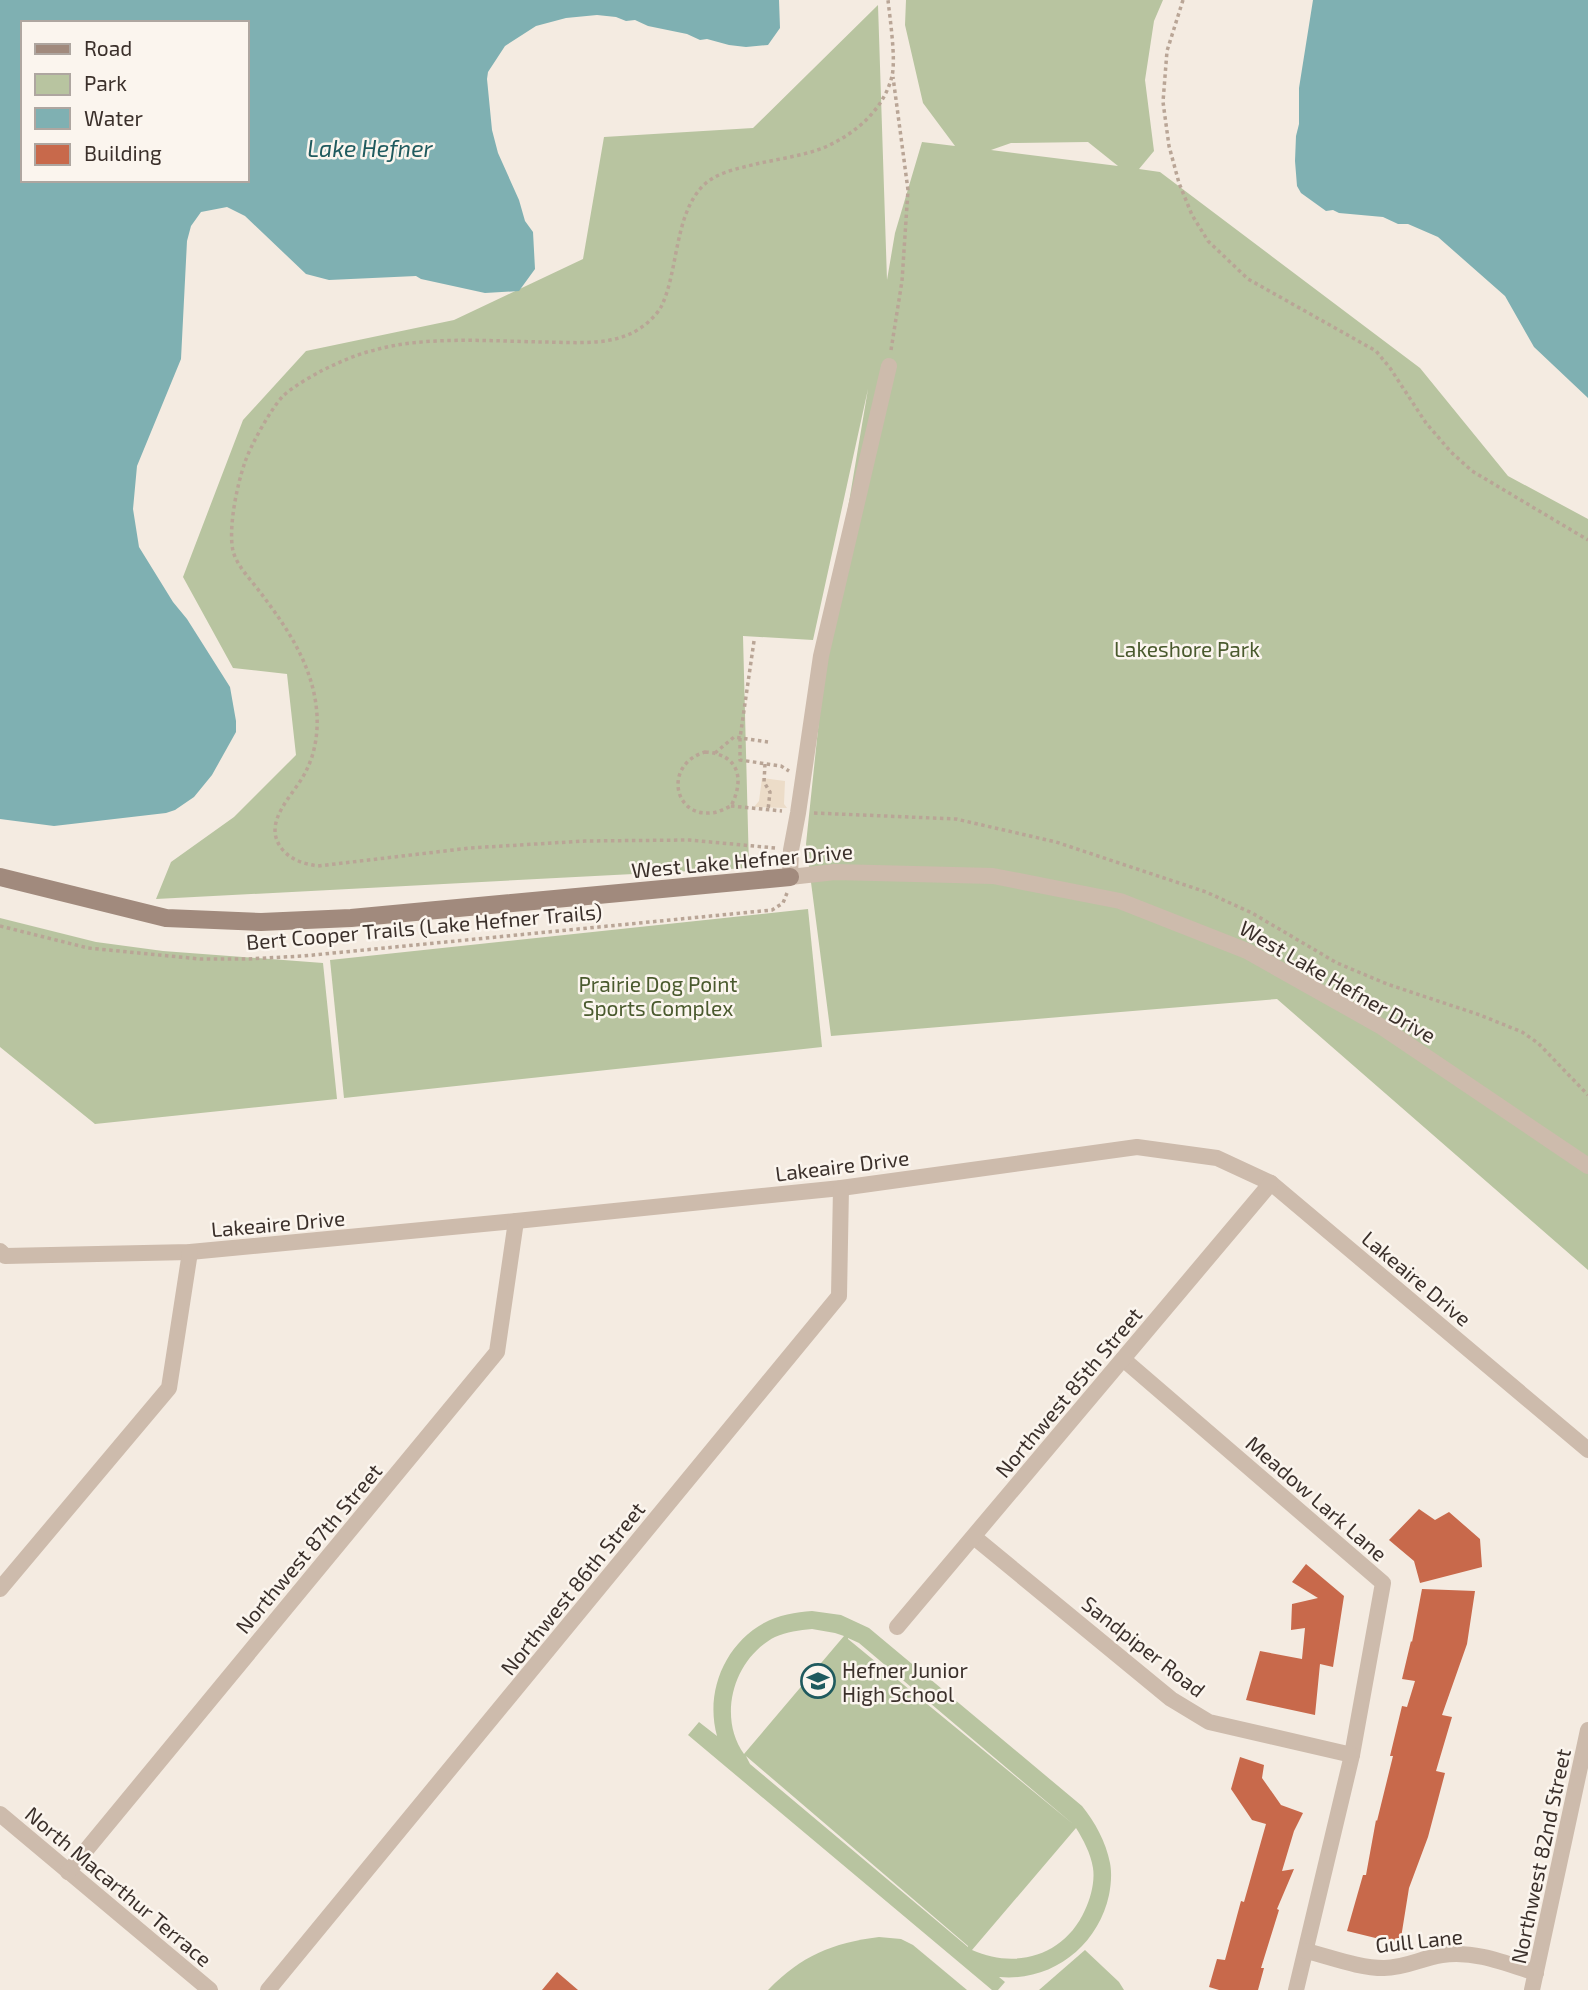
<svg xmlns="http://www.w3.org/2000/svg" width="1588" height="1990" viewBox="0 0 1588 1990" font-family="'Exo 2',sans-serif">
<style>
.green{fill:#b8c4a0;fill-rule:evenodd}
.plaza{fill:#ecdcc8}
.water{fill:#7fb0b2;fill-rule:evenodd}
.building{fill:#c8694b}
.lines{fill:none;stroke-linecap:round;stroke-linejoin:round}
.path{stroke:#b9a596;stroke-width:3.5;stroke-dasharray:3.5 3.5;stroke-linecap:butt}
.street{stroke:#cdbbac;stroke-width:16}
.secondary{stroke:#a18a7d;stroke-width:18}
.labels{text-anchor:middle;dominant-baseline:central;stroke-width:5;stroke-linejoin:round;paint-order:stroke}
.park-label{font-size:21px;fill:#4a5a2e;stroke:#fbf5ee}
.street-label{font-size:21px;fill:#3b302b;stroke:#fbf5ee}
.poi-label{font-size:21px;fill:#3b302b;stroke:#fbf5ee;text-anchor:start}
.water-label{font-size:23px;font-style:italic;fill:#1f5a5e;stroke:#fbf5ee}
</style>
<rect width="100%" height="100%" fill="#f4ebe1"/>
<g class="green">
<path d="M906 0H1163L1154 21 1145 80 1154 151 1139 169 1160 172 1420 368 1508 476 1588 519V1270L1277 999 831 1036 806 844 830 615 868 389 813 640 743 636 749 868 156 899 171 862 234 817 296 755 287 674 233 668 183 577 243 420 306 351 454 320 583 259 604 137 753 128 878 5 887 280 895 233 922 142 955 146 923 103 905 25ZM1088 142 1118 166 991 150 1011 143Z"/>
<polygon points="808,909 822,1047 344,1098 330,960"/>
<polygon points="0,918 96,942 163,951 323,963 337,1099 95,1124 0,1047"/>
<path d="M812 1611 841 1615 869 1628 1082 1806C1095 1822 1106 1842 1110 1863 1112 1873 1111 1885 1109 1895 1098 1946 1052 1982 999 1977L1005 1982 998 1990H992L688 1735 699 1722 717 1736C705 1693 724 1645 764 1623 778 1615 796 1612 812 1611ZM812 1629 835 1633 844 1636 744 1754C717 1716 734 1658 775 1637 787 1632 799 1630 812 1629ZM848 1638 859 1643 1073 1824 848 1639ZM746 1756 968 1946V1947L750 1764ZM1076 1828C1083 1839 1091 1854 1093 1868 1095 1881 1091 1897 1085 1910 1065 1955 1017 1970 972 1950Z"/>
<path d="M879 1937 901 1939 913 1945 967 1990H768C801 1956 832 1943 879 1937Z"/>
<polygon points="1085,1950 1119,1982 1124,1990 1039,1990"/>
</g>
<polygon class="plaza" points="762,778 785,781 784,804 787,808 754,807 759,801"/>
<g class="water">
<path d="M0 0H779L780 28 768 45 746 47 729 45 707 39 700 40 687 34 648 26 635 20 626 21 616 17 597 15 566 18 536 26 505 46 488 72 487 79 492 130 498 153 519 200 525 221 533 232 535 269 519 291 485 293 421 279 416 276 329 280 306 274 245 216 227 207 201 212 191 226 187 241 181 359 137 466 133 509 139 547 173 602 187 619 230 687 236 721V732L212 775 194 797 175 810 166 813 54 826 0 819ZM23 23H247V180H23Z"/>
<polygon points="1313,0 1588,0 1588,398 1534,347 1505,296 1438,237 1408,224 1398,224 1383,217 1339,213 1333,210 1326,211 1301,193 1297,186 1295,161 1296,136 1299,124 1299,88"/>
</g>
<g class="building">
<polygon points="1419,1509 1435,1520 1449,1512 1480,1539 1482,1567 1420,1583 1414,1561 1389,1540"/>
<polygon points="1306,1564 1344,1596 1333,1667 1320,1664 1315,1715 1246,1700 1260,1651 1302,1659 1305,1628 1291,1630 1292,1604 1318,1598 1292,1582"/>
<polygon points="1422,1589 1475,1591 1467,1644 1442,1715 1452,1717 1436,1771 1445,1773 1428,1837 1409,1888 1400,1944 1347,1931 1363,1875 1366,1875 1376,1820 1377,1821 1393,1756 1390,1756 1402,1706 1407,1707 1415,1681 1402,1679 1411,1641 1412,1642"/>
<polygon points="1240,1757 1264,1765 1262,1778 1281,1805 1303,1813 1294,1831 1282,1871 1294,1869 1277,1909 1279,1910 1261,1968 1264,1968 1258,1990 1219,1990 1209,1987 1217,1959 1225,1960 1241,1901 1244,1902 1266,1824 1252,1820 1231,1789"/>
<polygon points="557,1972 578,1990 542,1990"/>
</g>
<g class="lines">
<g class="path">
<polyline points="1183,0 1167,51 1163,102 1169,146 1179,183 1192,215 1208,241 1248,279 1376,351 1390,368 1426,423 1451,452 1472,471 1588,540"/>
<polyline points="891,350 902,281 908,190 893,77"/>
<polyline points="754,641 740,738 740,760 781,766 789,771"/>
<path d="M705 752C739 754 745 779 731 806 724 809 717 813 710 813 673 816 664 764 705 752Z"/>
<polyline points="715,753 734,737 768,742"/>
<polyline points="765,764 764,782 770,792 768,810"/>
<polyline points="731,806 782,811"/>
<polyline points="814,813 956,819 1056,842 1206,892 1252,913 1337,963 1387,984 1480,1015 1522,1032 1538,1043 1588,1095"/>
<path d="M775 848 689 840 585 841 470 848 318 866C304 864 291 860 282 849 260 821 296 794 307 769 315 753 318 733 317 715 314 667 288 629 260 592 251 580 237 566 233 551 228 528 237 485 245 462 251 445 270 410 283 396 294 386 310 377 323 370 340 362 357 354 375 350 423 336 490 341 541 342 569 342 603 346 630 334 641 329 655 318 661 307 678 273 674 220 700 189 713 173 736 169 756 164 778 159 802 156 823 148 854 135 884 110 892 76 896 59 890 19 888 0"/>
<polyline points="0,926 88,948 200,959 247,959 303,956 772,910 783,903 787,893"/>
</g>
<g class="street">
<polyline points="889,366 821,656 798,813 791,850 790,877 835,872 993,876 1120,901 1247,951 1382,1027 1588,1166"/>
<polyline points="0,1251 5,1256 190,1252 516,1221 841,1188 1137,1147 1217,1158 1271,1183 1588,1450"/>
<polyline points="1123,1359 1383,1583 1352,1755 1296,1990"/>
<polyline points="974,1537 1171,1699 1209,1722 1352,1755"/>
<polyline points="0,1589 169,1388 190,1252"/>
<polyline points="897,1627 1271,1183"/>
<polyline points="0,1814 210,1990"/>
<polyline points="68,1872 497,1352 516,1221"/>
<path d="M1306 1951C1331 1957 1358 1968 1384 1968 1405 1968 1422 1958 1442 1955 1474 1950 1505 1963 1536 1973"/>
<polyline points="268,1990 839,1296 841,1188"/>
<polyline points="1532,1990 1588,1730"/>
</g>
<polyline class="secondary" points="0,877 166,918 261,922 351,918 790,877"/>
</g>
<defs>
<g id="school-ring" transform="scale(1.75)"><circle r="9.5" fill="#fbf5ee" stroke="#1f5a5e" stroke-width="1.5"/><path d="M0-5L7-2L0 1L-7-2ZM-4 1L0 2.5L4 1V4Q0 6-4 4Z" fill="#1f5a5e"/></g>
</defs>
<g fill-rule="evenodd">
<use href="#school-ring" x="818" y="1681"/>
</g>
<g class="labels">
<g class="park-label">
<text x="1187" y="648">Lakeshore Park</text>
<text x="658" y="983">Prairie Dog Point<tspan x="658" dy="24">Sports Complex</tspan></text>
</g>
<g class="street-label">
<text transform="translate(742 860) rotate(-5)">West Lake Hefner Drive</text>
<text transform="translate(424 926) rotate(-5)">Bert Cooper Trails (Lake Hefner Trails)</text>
<text transform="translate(1338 981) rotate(30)">West Lake Hefner Drive</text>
<text transform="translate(842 1165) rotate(-7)">Lakeaire Drive</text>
<text transform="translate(278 1223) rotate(-5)">Lakeaire Drive</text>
<text transform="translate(1417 1278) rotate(40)">Lakeaire Drive</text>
<text transform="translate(1068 1392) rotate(-50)">Northwest 85th Street</text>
<text transform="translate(1317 1498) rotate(41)">Meadow Lark Lane</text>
<text transform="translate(308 1548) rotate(-50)">Northwest 87th Street</text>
<text transform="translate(572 1588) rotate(-51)">Northwest 86th Street</text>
<text transform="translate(1144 1646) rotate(38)">Sandpiper Road</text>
<text transform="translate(1540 1856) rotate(-78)">Northwest 82nd Street</text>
<text transform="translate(119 1886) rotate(40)">North Macarthur Terrace</text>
<text transform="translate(1419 1940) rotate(-6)">Gull Lane</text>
</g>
<g class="poi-label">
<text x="842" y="1669">Hefner Junior<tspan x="842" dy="24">High School</tspan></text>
</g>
<g class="water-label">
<text x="370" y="148">Lake Hefner</text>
</g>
</g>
<rect x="21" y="21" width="228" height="161" fill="#fbf5ee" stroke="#aea6a0" stroke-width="2"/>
<rect x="35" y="44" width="35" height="10" fill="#a18a7d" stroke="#aea6a0" stroke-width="2"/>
<text x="84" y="56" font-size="21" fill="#3b302b">Road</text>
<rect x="35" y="74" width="35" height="21" fill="#b8c4a0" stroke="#aea6a0" stroke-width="2"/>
<text x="84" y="91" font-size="21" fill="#3b302b">Park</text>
<rect x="35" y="108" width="35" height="21" fill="#7fb0b2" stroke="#aea6a0" stroke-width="2"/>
<text x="84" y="126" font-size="21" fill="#3b302b">Water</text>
<rect x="35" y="144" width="35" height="21" fill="#c8694b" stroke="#aea6a0" stroke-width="2"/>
<text x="84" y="161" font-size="21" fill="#3b302b">Building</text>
</svg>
